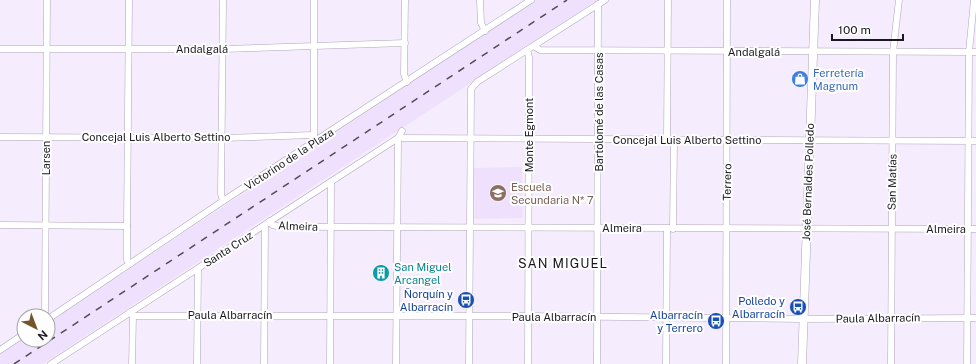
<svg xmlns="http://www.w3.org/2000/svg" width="976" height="364" viewBox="0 0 976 364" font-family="'Public Sans',sans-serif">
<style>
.built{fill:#efe1fe}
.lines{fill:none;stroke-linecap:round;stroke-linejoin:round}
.minor-casing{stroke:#afa5b9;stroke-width:7}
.major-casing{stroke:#afa5b9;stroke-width:9}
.minor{stroke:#fff;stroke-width:6}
.major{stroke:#fff;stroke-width:8}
.rail{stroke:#514c56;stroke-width:1.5;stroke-dasharray:7 7;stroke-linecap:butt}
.labels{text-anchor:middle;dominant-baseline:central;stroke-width:4;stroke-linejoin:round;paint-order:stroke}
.street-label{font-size:11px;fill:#1c1820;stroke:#fefefe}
.shop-label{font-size:11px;fill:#366cbe;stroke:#fefefe;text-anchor:start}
.education-label{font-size:11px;fill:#785e54;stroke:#fefefe;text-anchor:start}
.culture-label{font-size:11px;fill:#0d838f;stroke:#fefefe;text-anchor:start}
.transit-label{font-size:11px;fill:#164399;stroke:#fefefe;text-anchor:end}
.quarter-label{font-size:13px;letter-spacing:1px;fill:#1c1820;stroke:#fefefe}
</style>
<rect width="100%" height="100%" fill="#f5ecfe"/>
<g class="built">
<polygon points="536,0 597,0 43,364 0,364 0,354 24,338 24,340 48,340 48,322"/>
<polygon points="522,167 523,218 475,219 474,168"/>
</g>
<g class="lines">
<g class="minor-casing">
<g id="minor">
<polyline points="129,0 127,226 127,260 130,264"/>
<polyline points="223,0 221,194 223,201"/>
<polyline points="405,0 404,74 407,82"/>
<polyline points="480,0 481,23 485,31"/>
<polyline points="534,46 540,50 976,52"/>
<polyline points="0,49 223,49 405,43"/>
<polyline points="527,50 529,57 528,364"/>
<polyline points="0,137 222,138 313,135"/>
<polyline points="314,138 314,0"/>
<polyline points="398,138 976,141"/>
<polyline points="667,140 668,0"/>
<polyline points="270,221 272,225 277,226 330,227 976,229"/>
<polyline points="0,225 127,226"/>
<polyline points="673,229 674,140"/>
<polyline points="130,312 133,316 132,364"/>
<polyline points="45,316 47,0"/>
<polyline points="133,316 528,316 803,319 976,318"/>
<polyline points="48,319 223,201 531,0"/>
<polyline points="0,350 24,334"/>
<polyline points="51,364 398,138 402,131"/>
<polyline points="197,364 198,269"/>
<polyline points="264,364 265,225"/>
<polyline points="330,364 331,182"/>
<polyline points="396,364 398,138"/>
<polyline points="469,364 471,89 477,82 605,0"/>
<polyline points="597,364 598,4"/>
<polyline points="666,364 667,229"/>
<polyline points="726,364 727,0"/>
<polyline points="891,364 893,52 899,0"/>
<polyline points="967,364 969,52 974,0"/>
</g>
</g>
<g class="major-casing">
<polyline id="major" points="802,364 815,0"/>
</g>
<use href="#minor" class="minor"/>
<use href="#major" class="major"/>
<polyline class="rail" points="14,364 567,0"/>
</g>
<defs>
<g id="shop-disc" transform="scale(0.9)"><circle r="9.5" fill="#3f7fe0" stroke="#fefefe"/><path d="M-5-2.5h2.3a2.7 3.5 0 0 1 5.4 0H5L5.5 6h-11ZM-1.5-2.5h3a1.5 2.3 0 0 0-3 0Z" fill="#fff"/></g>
<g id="school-disc" transform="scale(0.9)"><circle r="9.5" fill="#8d6e63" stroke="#fefefe"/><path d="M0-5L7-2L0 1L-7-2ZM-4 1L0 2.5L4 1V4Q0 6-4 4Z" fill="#fff"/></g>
<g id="building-disc" transform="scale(0.9)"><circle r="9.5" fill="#0f9aa8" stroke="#fefefe"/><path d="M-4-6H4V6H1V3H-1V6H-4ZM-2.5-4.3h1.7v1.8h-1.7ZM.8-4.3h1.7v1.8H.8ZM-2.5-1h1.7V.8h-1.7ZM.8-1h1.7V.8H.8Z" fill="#fff"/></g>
<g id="bus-disc" transform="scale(0.9)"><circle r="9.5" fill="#1a4fb4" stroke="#fefefe"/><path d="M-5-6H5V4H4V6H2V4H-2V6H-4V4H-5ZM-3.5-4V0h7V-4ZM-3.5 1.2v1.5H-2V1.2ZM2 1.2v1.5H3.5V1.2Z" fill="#fff"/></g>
</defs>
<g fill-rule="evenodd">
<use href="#shop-disc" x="800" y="79"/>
<use href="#school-disc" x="498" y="193"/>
<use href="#building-disc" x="381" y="273"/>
<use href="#bus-disc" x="466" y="300"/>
<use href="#bus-disc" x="798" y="307"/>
<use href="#bus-disc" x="716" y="321"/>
</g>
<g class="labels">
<g class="street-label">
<text x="202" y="49">Andalgalá</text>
<text x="754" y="52">Andalgalá</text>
<text transform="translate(599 112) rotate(-90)">Bartolomé de las Casas</text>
<text transform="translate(529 135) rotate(-90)">Monte Egmont</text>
<text x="156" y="137">Concejal Luis Alberto Settino</text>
<text x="687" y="140">Concejal Luis Alberto Settino</text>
<text transform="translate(46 158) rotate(-90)">Larsen</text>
<text transform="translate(289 159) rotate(-33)">Victorino de la Plaza</text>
<text transform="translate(727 182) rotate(-89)">Terrero</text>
<text transform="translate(808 182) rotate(-88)">José Bernaldes Polledo</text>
<text transform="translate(892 182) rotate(-89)">San Matías</text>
<text transform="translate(298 226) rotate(2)">Almeira</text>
<text x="622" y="228">Almeira</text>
<text x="946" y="229">Almeira</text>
<text transform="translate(228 249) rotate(-33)">Santa Cruz</text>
<text x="230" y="315">Paula Albarracín</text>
<text x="554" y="317">Paula Albarracín</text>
<text transform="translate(878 318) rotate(-1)">Paula Albarracín</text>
</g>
<g class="shop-label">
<text x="813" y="73">Ferretería<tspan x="813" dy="13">Magnum</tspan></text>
</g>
<g class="education-label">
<text x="511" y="187">Escuela<tspan x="511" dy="13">Secundaria N* 7</tspan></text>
</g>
<g class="culture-label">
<text x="394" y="267">San Miguel<tspan x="394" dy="13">Arcangel</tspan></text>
</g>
<g class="transit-label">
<text x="453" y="294">Ñorquín y<tspan x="453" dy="13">Albarracín</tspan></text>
<text x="785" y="301">Polledo y<tspan x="785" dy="13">Albarracín</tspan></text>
<text x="703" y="315">Albarracín<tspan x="703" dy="13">y Terrero</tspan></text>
</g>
<g class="quarter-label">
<text x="563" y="263">SAN MIGUEL</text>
</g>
</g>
<g transform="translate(36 328) rotate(138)"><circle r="19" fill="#fefefe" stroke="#a4a2a5"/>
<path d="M0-3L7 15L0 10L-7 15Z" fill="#75532b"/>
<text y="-6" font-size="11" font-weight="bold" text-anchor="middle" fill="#1c1820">N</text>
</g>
<path d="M832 34v6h71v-6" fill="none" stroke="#1c1820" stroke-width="2"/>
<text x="838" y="34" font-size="12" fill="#1c1820" stroke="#fefefe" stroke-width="3" paint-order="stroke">100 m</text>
</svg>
